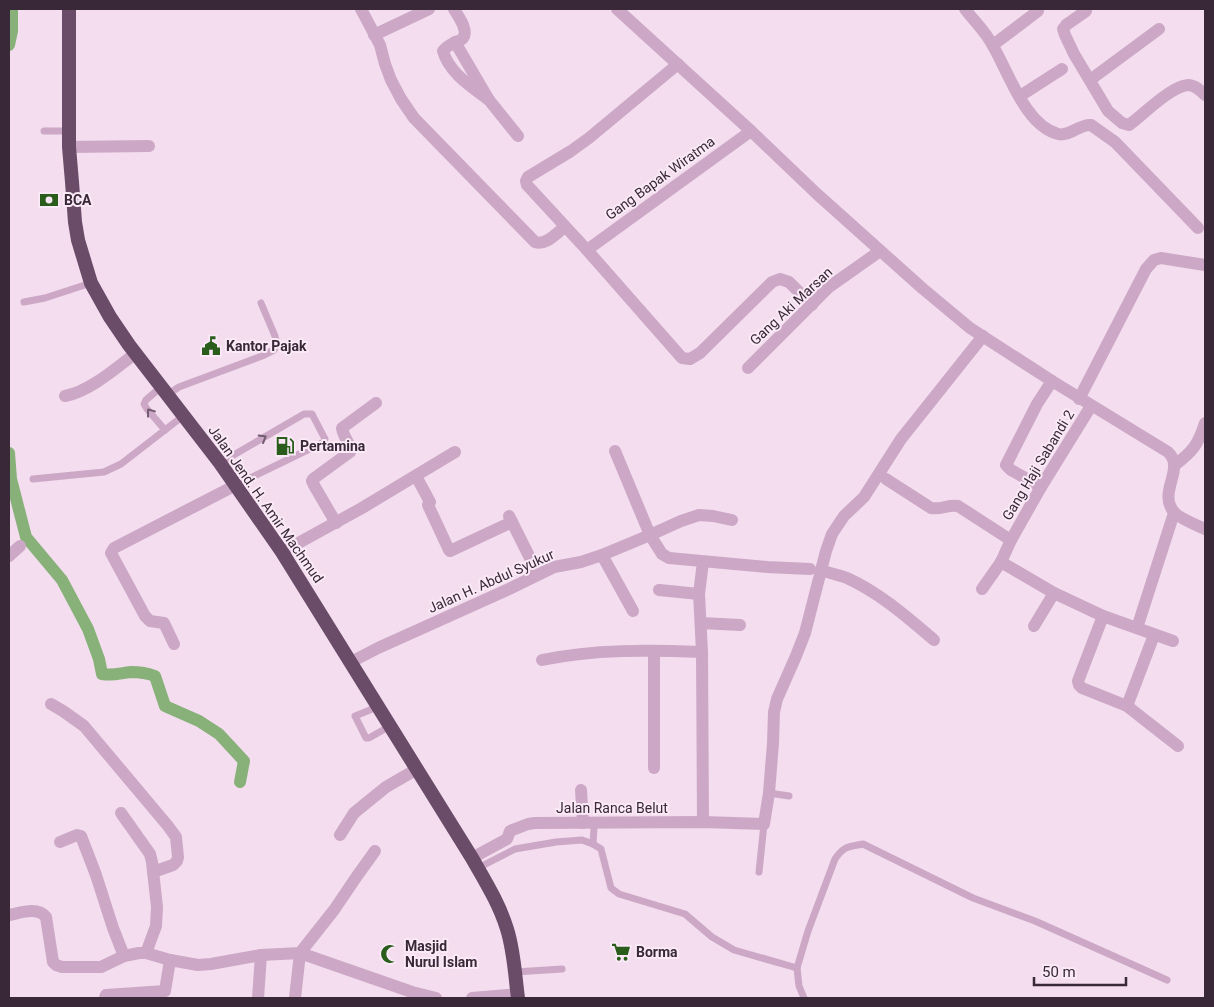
<svg xmlns="http://www.w3.org/2000/svg" width="1214" height="1007" viewBox="0 0 1214 1007" font-family="Roboto,sans-serif">
<style>
.lines{fill:none;stroke-linecap:round;stroke-linejoin:round}
.canal{stroke:#88b17a;stroke-width:12}
.service{stroke:#cca8c6;stroke-width:7}
.minor{stroke:#cca8c6;stroke-width:12}
.trunk{stroke:#6a4c69;stroke-width:14}
.oneway{stroke:#735b71}
.labels{text-anchor:middle;dominant-baseline:central;stroke-width:4;stroke-linejoin:round;paint-order:stroke}
.street-label{font-size:14px;fill:#382838;stroke:#fae9f6}
.poi-label{font-size:14px;font-weight:bold;fill:#382838;stroke:#fae9f6;text-anchor:start}
</style>
<rect width="100%" height="100%" fill="#f3ddee"/>
<g class="lines">
<g class="canal">
<polyline points="9,45 12,31 12,9"/>
<path d="M9 453 11 479 26 537 62 580 88 629 99 659 102 674C114 676 120 673 131 672 140 672 147 673 155 676L165 706 199 721 219 734 244 761 240 782"/>
</g>
<g class="service">
<polyline points="44,131 70,131"/>
<polyline points="24,302 45,298 91,283"/>
<polyline points="161,387 146,400 144,404 147,409 165,430"/>
<polyline points="167,395 179,387 262,356 274,350 277,345 275,336 261,303"/>
<polyline points="220,463 304,414 312,414 325,439 324,442 236,485"/>
<polyline points="33,479 104,472 121,464 183,416"/>
<polyline points="378,705 370,710 355,716 366,738 369,738 390,726"/>
<polyline points="769,793 789,796"/>
<polyline points="593,844 594,828"/>
<path d="M478 868 515 849 556 842 582 840 593 844 601 849 611 888 619 894 685 914 712 937 734 950 797 968 808 931 835 859C844 846 848 847 863 844L973 898 1035 921 1167 980"/>
<polyline points="759,872 764,824"/>
<polyline points="797,968 799,986 804,998"/>
<polyline points="515,972 562,969"/>
</g>
<g class="minor">
<path d="M361 9 380 45 385 64 391 80 401 99 414 118 535 242C546 246 556 233 565 227"/>
<path d="M454 9C458 16 469 30 463 38 462 40 458 41 456 42 451 44 447 46 443 51 449 73 472 87 489 100"/>
<path d="M617 9 751 131 817 194 922 288 970 328 1052 381 1168 452C1186 469 1157 492 1174 512 1178 517 1198 526 1205 529"/>
<path d="M965 9C974 21 986 32 993 46 1009 73 1025 125 1058 134 1069 137 1079 124 1091 125L1115 142 1198 228"/>
<path d="M1086 11 1066 25 1063 29 1065 35 1074 54 1108 111 1122 123 1129 125C1143 115 1171 86 1188 85 1195 85 1201 91 1205 95"/>
<polyline points="374,35 429,9"/>
<polyline points="455,42 489,100 518,136"/>
<polyline points="993,45 1038,11"/>
<polyline points="678,64 589,138 571,151 528,177 526,181 527,185 587,250 682,358 690,359 700,353 772,282 780,279 789,282 812,305"/>
<polyline points="1090,80 1159,29"/>
<polyline points="1020,96 1062,69"/>
<polyline points="69,147 149,146"/>
<polyline points="587,250 751,131"/>
<polyline points="748,368 829,287 880,251"/>
<path d="M65 396C89 392 116 368 136 353"/>
<polyline points="1079,399 1146,269 1154,260 1161,258 1205,265"/>
<polyline points="615,451 650,535 662,554 669,558 767,567 810,569"/>
<path d="M1175 465C1193 451 1198 445 1205 423"/>
<polyline points="416,476 430,502 428,505 449,550 450,551 512,522"/>
<path d="M886 479 931 508C942 510 948 504 958 506L1006 537 1011 540 1001 562 1054 593 1103 616 1173 641"/>
<polyline points="1041,487 1011,470 1006,465 1037,404 1052,381"/>
<polyline points="509,516 538,574"/>
<path d="M336 523 315 487 312 481 313 479 350 452 351 450C349 442 343 436 342 428L376 403"/>
<polyline points="1011,540 1041,487 1091,406"/>
<polyline points="282,552 362,508 455,452"/>
<polyline points="602,555 633,611"/>
<polyline points="9,556 20,546"/>
<polyline points="703,562 699,594 702,652 703,822"/>
<path d="M821 570C829 573 839 575 847 578 880 593 907 617 934 640"/>
<polyline points="982,589 1001,562"/>
<polyline points="659,590 699,594"/>
<polyline points="1103,616 1078,681 1079,685 1082,688 1127,706 1178,746"/>
<polyline points="701,623 740,625"/>
<polyline points="1034,626 1054,593"/>
<polyline points="1137,628 1174,513"/>
<polyline points="174,644 164,623 150,621 145,616 111,553 114,548 236,485"/>
<polyline points="654,651 654,768"/>
<path d="M542 660C595 649 649 650 702 652"/>
<polyline points="351,662 378,648 509,589 554,567 581,562 602,555 650,535 681,521 699,515 713,516 732,520"/>
<polyline points="51,704 63,711 84,726 168,826 176,837 178,857 177,861 173,865 153,872"/>
<polyline points="1127,706 1154,635"/>
<polyline points="581,790 583,823"/>
<polyline points="121,813 150,854 152,862 157,907 156,926 146,953"/>
<polyline points="340,835 354,813 386,787 417,769"/>
<polyline points="60,842 77,835 81,836 96,875 113,928 124,956"/>
<polyline points="472,858 507,839 510,831 528,824 535,823 703,822 764,824 769,793 773,743 774,712 777,699 796,656 805,633 826,551 832,534 844,516 864,497 901,439 983,336"/>
<path d="M9 915C20 913 37 906 46 917L53 962 56 965 62 967H101L124 956 139 953H146L170 960 198 965 211 964 261 955 300 953 412 992 436 998"/>
<polyline points="105,998 106,995 165,991 170,960"/>
<polyline points="258,998 261,955"/>
<polyline points="295,998 300,953 334,910 357,876 375,851"/>
<polyline points="472,998 518,994"/>
</g>
<path class="trunk" d="M69 9V147L72 182 75 222 78 240 91 283 110 317 129 345 220 463 282 552 472 858C485 881 499 903 507 929 514 951 515 975 518 998"/>
</g>
<defs><path id="oneway-chevron" d="M-2-3.5L2.5 0L-2 3.5" fill="none" stroke-width="1.6" stroke-linecap="round" stroke-linejoin="round" transform="scale(1.25)"/></defs>
<g class="oneway">
<use href="#oneway-chevron" transform="translate(150 412) rotate(-127)"/>
<use href="#oneway-chevron" transform="translate(263 438) rotate(-30)"/>
</g>
<defs>
<g id="bank-bare" transform="scale(1.5)"><path d="M-6-4H6V4H-6ZM0-2.3a2.3 2.3 0 1 0 0 4.6a2.3 2.3 0 1 0 0-4.6Z" fill="#2a5c1c" stroke="#fae9f6" stroke-width="2.5" paint-order="stroke"/></g>
<g id="civic-bare" transform="scale(1.5)"><path d="M-.6-6.5H3V-4.5H.6V-3L4-1V1h2V6H-6V1h2V-1L-.6-3ZM-1.2 2.5V6h2.4V2.5Z" fill="#2a5c1c" stroke="#fae9f6" stroke-width="2.5" paint-order="stroke"/></g>
<g id="fuel-bare" transform="scale(1.5)"><path d="M-5.5-6h7V0h2V4h1.3V-2.5L3-4.5l.8-.8L6-3V5H2.5V1h-1V6h-7ZM-4.2-4.7v3.2H.2V-4.7Z" fill="#2a5c1c" stroke="#fae9f6" stroke-width="2.5" paint-order="stroke"/></g>
<g id="supermarket-bare" transform="scale(1.5)"><path d="M-6-5.5h2.5l.6 2H6L4.5 2H-2.5L-4.4-4H-6ZM-1.5 3.2a1.3 1.3 0 1 0 .1 0ZM3 3.2a1.3 1.3 0 1 0 .1 0Z" fill="#2a5c1c" stroke="#fae9f6" stroke-width="2.5" paint-order="stroke"/></g>
<g id="mosque-bare" transform="scale(1.5)"><path d="M3.5-4.9A6 6 0 1 0 3.5 4.9A5 5 0 1 1 3.5-4.9Z" fill="#2a5c1c" stroke="#fae9f6" stroke-width="2.5" paint-order="stroke"/></g>
</defs>
<g fill-rule="evenodd">
<use href="#bank-bare" x="49" y="200"/>
<use href="#civic-bare" x="211" y="346"/>
<use href="#fuel-bare" x="285" y="446"/>
<use href="#supermarket-bare" x="621" y="952"/>
<use href="#mosque-bare" x="390" y="954"/>
</g>
<g class="labels">
<g class="street-label">
<text transform="translate(660 178) rotate(-36)">Gang Bapak Wiratma</text>
<text transform="translate(791 306) rotate(-43)">Gang Aki Marsan</text>
<text transform="translate(1038 465) rotate(-59)">Gang Haji Sabandi 2</text>
<text transform="translate(266 504) rotate(55)">Jalan Jend. H. Amir Machmud</text>
<text transform="translate(491 581) rotate(-24)">Jalan H. Abdul Syukur</text>
<text x="612" y="808">Jalan Ranca Belut</text>
</g>
<g class="poi-label">
<text x="64" y="200">BCA</text>
<text x="226" y="346">Kantor Pajak</text>
<text x="300" y="446">Pertamina</text>
<text x="405" y="946">Masjid<tspan x="405" dy="16">Nurul Islam</tspan></text>
<text x="636" y="952">Borma</text>
</g>
</g>
<rect width="1214" height="1007" fill="none" stroke="#382838" stroke-width="20"/>
<path d="M1034 977v8h92v-8" fill="none" stroke="#382838" stroke-width="2.5"/>
<text x="1042" y="977" font-size="15" fill="#382838" stroke="#fae9f6" stroke-width="4" paint-order="stroke">50 m</text>
</svg>
